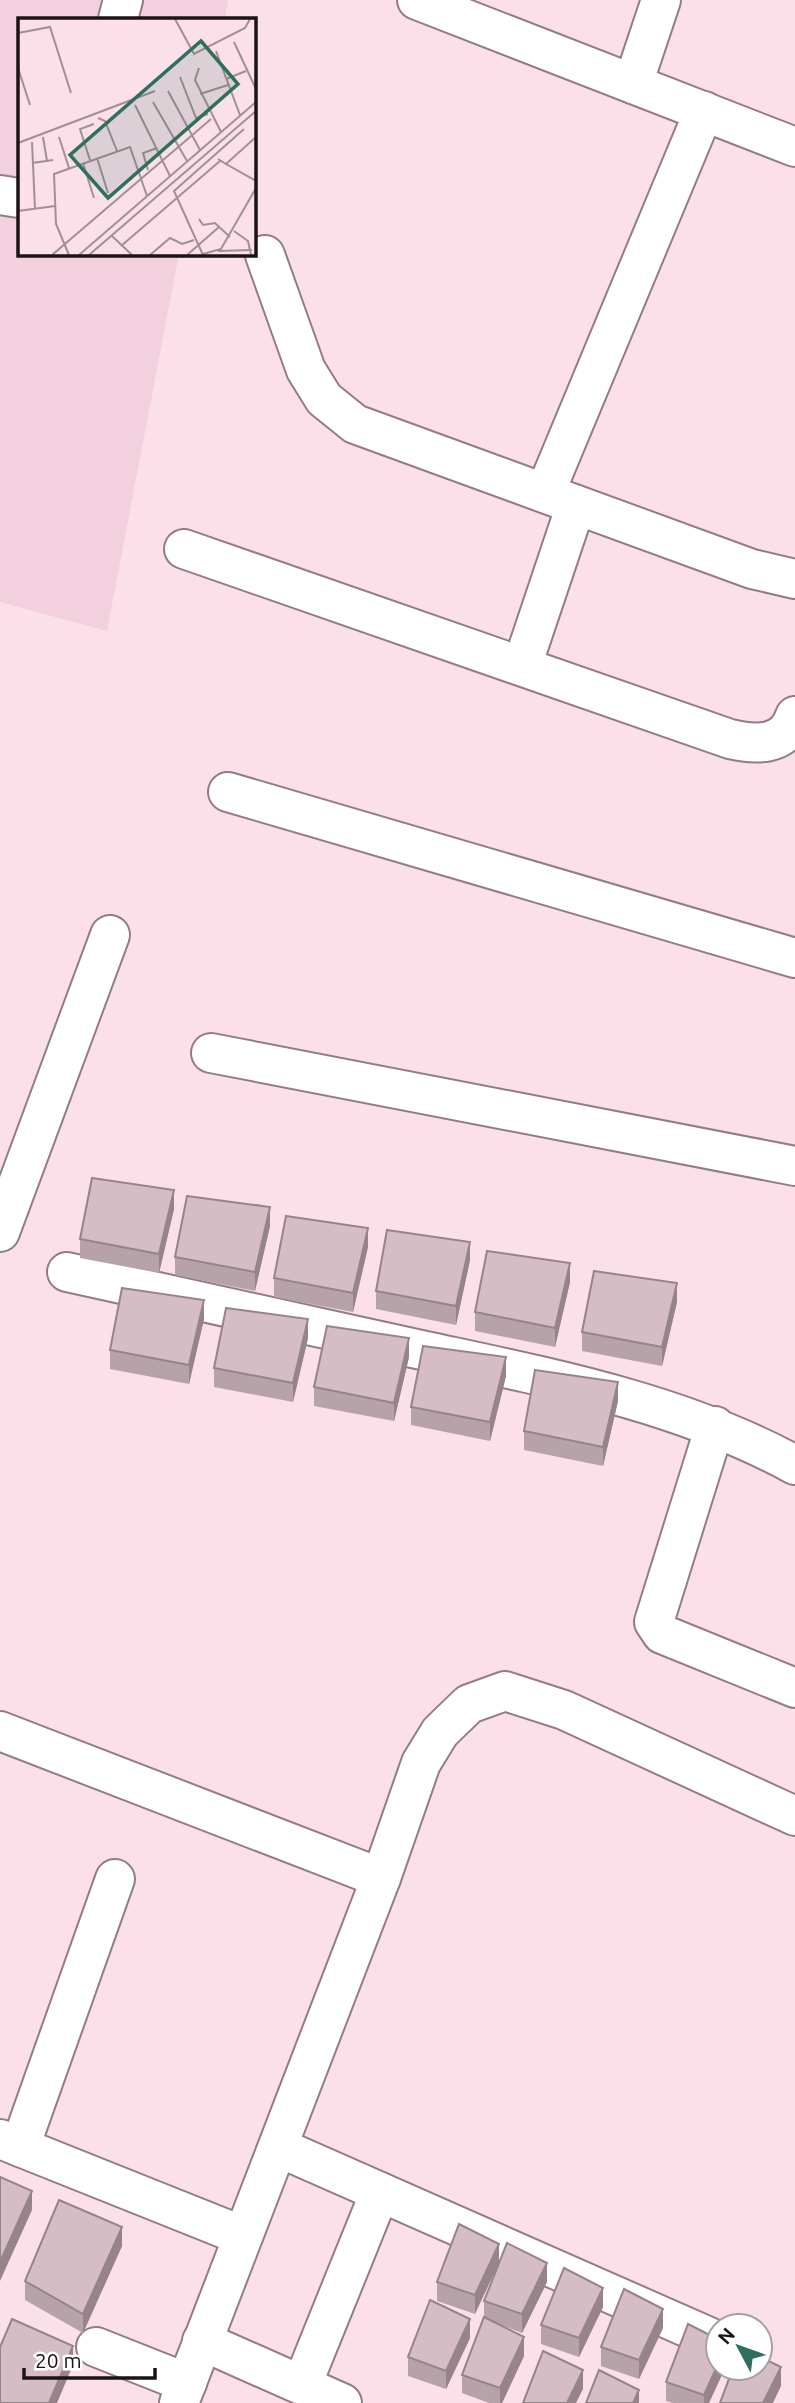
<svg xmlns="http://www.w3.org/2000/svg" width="795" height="2403" viewBox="0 0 795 2403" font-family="Ubuntu,sans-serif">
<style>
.built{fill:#f3d0dd}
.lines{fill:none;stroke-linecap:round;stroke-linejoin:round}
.minor-casing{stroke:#947c85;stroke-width:42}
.minor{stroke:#fff;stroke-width:38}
.wall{fill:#b8a2a9}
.shaded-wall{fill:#96848a}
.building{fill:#d6bcc5;stroke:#96848a;stroke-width:2}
.inset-road{fill:none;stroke:#a28e95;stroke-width:2}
.view{fill:#2e6f5e;fill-opacity:0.15;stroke:#2e6f5e;stroke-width:3.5}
.inset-edge{fill:none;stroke:#1c1316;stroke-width:3.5}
</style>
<rect width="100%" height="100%" fill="#fbe0ea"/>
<polygon class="built" points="0,0 228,0 225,19 19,19 19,254 179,254 107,631 0,602"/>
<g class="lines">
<g class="minor-casing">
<g id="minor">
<polyline points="417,0 795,147"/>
<polyline points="118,19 123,0"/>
<polyline points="633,84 661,0"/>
<polyline points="0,195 19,198"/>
<polyline points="265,255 306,370 324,399 355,424 752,569 795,579"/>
<polyline points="545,493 704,111"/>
<path d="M184 549 730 739C755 745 785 747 795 716"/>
<polyline points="522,666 576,505"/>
<polyline points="228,792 795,958"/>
<polyline points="211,1053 795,1166"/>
<polyline points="0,1232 110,935"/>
<path d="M67 1272C186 1298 306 1325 426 1351 551 1378 681 1403 795 1465"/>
<polyline points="715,1426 654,1622 662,1634 795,1688"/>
<polyline points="0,1731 381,1878"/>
<polyline points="0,2139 243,2236"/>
<polyline points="20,2147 115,1879"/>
<polyline points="278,2147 718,2341"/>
<polyline points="202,2341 342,2403"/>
<polyline points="96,2347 187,2383"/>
<polyline points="302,2385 380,2192"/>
<polyline points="179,2403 381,1878 421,1763 440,1732 469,1704 505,1691 564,1710 795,1816"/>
</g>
</g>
<use href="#minor" class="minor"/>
</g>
<g class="wall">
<polygon points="174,1209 159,1273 80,1258 80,1239"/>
<polygon points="270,1226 255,1291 175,1275 175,1257"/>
<polygon points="368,1247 353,1312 274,1297 274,1278"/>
<polygon points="470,1260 456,1325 376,1309 376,1291"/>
<polygon points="570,1282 555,1347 475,1331 475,1312"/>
<polygon points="677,1302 662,1366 582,1351 582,1332"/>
<polygon points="204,1319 189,1384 110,1369 110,1350"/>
<polygon points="308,1338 293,1402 214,1387 214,1368"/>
<polygon points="409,1357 394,1421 314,1406 314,1387"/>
<polygon points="506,1376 490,1441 411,1425 411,1407"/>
<polygon points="618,1401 603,1466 524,1450 524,1431"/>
<polygon points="499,2244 475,2314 437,2301 437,2282"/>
<polygon points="122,2246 83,2333 25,2300 25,2281"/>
<polygon points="547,2282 522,2333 503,2326 524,2356 502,2403 489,2403 462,2393 462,2375 484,2317 484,2301"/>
<polygon points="603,2307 579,2357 541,2344 541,2325"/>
<polygon points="663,2328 639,2379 601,2366 601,2347"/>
<polygon points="470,2338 446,2389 408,2376 408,2357"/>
<polygon points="718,2368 725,2368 709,2403 673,2403 666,2401 666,2382"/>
</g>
<g class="shaded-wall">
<polygon points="174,1190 174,1209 159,1273 159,1254"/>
<polygon points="270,1207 270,1226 255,1291 255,1272"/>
<polygon points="368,1228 368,1247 353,1312 353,1293"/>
<polygon points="470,1242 470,1260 456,1325 456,1306"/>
<polygon points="570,1263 570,1282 555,1347 555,1328"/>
<polygon points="677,1283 677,1302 662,1366 662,1347"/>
<polygon points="204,1300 204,1319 189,1384 189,1365"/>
<polygon points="308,1319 308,1338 293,1402 293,1383"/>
<polygon points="409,1338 409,1357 394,1421 394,1403"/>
<polygon points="506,1357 506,1376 490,1441 490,1422"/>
<polygon points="618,1382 618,1401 603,1466 603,1447"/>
<polygon points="32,2191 32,2210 0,2281 0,2262"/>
<polygon points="122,2227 122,2246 83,2333 83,2314"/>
<polygon points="499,2244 499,2263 475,2314 475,2295"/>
<polygon points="547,2263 547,2282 522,2333 522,2314"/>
<polygon points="603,2288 603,2307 579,2357 579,2338"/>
<polygon points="663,2309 663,2328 639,2379 639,2360"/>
<polygon points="470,2319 470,2338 446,2389 446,2371"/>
<polygon points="524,2337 524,2356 502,2403 500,2403 500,2388"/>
<polygon points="73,2346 73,2365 57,2403 49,2403"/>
<polygon points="718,2364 718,2368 725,2368 709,2403 704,2403 704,2395"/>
<polygon points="781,2367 781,2386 773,2403 763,2403"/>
<polygon points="583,2370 583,2389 576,2403 567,2403"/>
<polygon points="639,2390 639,2403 633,2403"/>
</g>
<g class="building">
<polygon points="92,1178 174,1190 159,1254 80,1239"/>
<polygon points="187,1196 270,1207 255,1272 175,1257"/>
<polygon points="286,1216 368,1228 353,1293 274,1278"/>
<polygon points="387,1230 470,1242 456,1306 376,1291"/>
<polygon points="487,1251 570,1263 555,1328 475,1312"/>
<polygon points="594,1271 677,1283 662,1347 582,1332"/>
<polygon points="122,1288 204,1300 189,1365 110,1350"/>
<polygon points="226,1308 308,1319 293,1383 214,1368"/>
<polygon points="327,1326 409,1338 394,1403 314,1387"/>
<polygon points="423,1346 506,1357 490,1422 411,1407"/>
<polygon points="535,1370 618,1382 603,1447 524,1431"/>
<polygon points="0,2177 32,2191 0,2262"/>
<polygon points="59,2200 122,2227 83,2314 25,2281"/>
<polygon points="459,2224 499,2244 475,2295 437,2282"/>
<polygon points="507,2243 547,2263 522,2314 484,2301"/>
<polygon points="564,2268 603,2288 579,2338 541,2325"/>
<polygon points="624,2289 663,2309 639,2360 601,2347"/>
<polygon points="430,2300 470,2319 446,2371 408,2357"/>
<polygon points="484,2317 524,2337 500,2388 462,2375"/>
<polygon points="12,2319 73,2346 49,2403 0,2403 0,2347"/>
<polygon points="688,2324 718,2339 718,2364 704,2395 666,2382"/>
<polygon points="543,2351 583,2370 567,2403 523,2403"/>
<polygon points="760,2357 781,2367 763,2403 720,2403 733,2368 760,2368"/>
<polygon points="599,2370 639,2390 633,2403 586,2403"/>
</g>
<g transform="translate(18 18)">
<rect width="238" height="238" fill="#fbe0ea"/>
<path class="inset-road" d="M157 1 176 36 227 10 232 1M0 15 32 9 53 75M216 24 238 71M198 33 222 97M0 50 12 87M181 50 177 62 203 114M162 59 178 100 190 96M208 61 228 53M150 73 182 132M182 76 210 67M135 84 169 143M117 87 152 158M80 100 87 103 99 133M25 119 29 143M41 119 51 150M14 124 17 191M0 125 137 73M79 140 90 175M200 141 208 146 238 119M72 142 62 111 76 106M14 145 35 142M65 145 76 180M208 146 238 163M130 152 125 135 139 130M0 193 37 188M181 201 185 207 197 205 212 219M216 213 230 223 233 237M94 218 114 237M103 228 202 143M200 233 234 232M185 236 203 231 238 170M34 237 193 101M51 237 38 206 36 156 112 129 129 178M61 237 238 84M71 237 238 93M132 237 152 220 164 226 176 222M169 237 201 209M185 237 156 173 226 111"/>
<path class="view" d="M183 23 220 66 90 180 52 137Z"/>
<rect width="238" height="238" class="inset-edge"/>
</g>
<g transform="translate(739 2347) rotate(311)"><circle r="33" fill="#ffffff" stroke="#a4a1a2" stroke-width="2"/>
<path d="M0-5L12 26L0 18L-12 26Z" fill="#2e6f5e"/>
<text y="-10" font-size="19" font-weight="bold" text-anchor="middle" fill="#1c1316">N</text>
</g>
<path d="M24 2368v10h131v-10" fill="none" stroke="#1c1316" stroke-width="3.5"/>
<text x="35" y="2368" font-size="21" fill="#1c1316" stroke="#ffffff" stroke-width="5" paint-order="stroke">20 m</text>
</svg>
